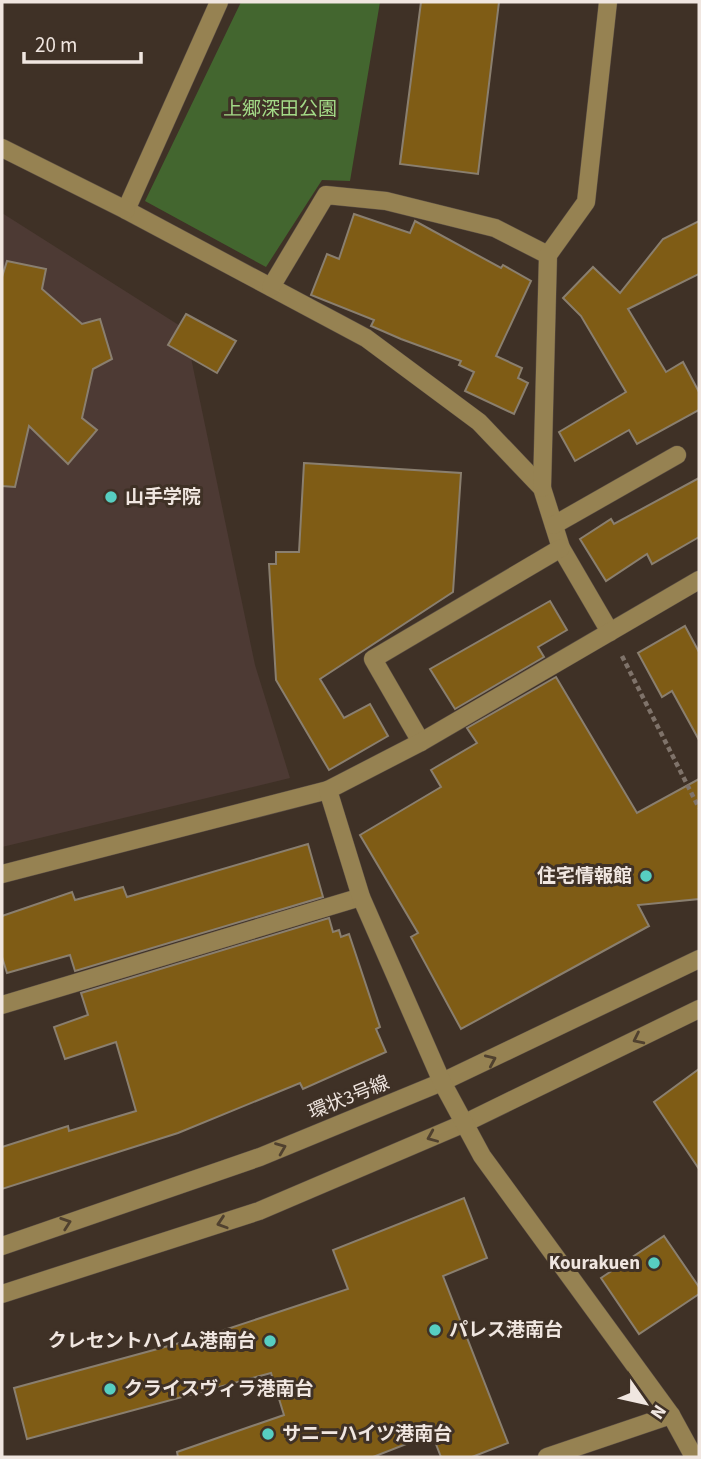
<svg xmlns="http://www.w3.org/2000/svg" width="701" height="1459" viewBox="0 0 701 1459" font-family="'Source Sans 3','Noto Sans JP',sans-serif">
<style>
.education{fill:#4d3a34}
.green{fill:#43662f}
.building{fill:#7f5c15;stroke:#8a7f6f;stroke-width:2}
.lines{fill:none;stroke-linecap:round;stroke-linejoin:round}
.minor-casing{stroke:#5b4e44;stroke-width:19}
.path{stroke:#7f736a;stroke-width:4.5;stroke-dasharray:5 3.5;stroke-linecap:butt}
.minor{stroke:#968252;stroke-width:18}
.oneway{stroke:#50412f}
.poi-dot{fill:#57cec1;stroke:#3f3126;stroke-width:2.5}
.labels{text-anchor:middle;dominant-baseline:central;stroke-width:6;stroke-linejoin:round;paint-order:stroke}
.park-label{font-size:19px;fill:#a3da87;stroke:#3f3126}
.poi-label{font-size:19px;font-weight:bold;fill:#f0e6e0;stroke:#3f3126;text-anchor:start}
.street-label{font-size:19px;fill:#f0e6e0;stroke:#3f3126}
</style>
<rect width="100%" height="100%" fill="#3f3126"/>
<polygon class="education" points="2,213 185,329 255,665 290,778 2,847"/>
<polygon class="green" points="241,2 380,2 350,181 322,180 266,267 145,201"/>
<g class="building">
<polygon points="421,2 499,2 478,174 400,164"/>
<polygon points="354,214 410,233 415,221 501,268 503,265 531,281 496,356 522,368 518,378 528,383 514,414 465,391 474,372 459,365 461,361 401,339 371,326 374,320 311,295 327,254 339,259"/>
<polygon points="699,221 699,274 628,309 666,372 683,362 699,392 699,410 637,444 629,430 575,461 559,432 626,392 581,316 563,298 593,267 620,293 663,239"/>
<polygon points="7,261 46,269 42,289 82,324 100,319 112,359 93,369 82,418 97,430 68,464 29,426 15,487 2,486 2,277"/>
<polygon points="186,314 236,341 217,373 168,345"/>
<polygon points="304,463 461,473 453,592 320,679 344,718 370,704 388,736 329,770 276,680 269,564 276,564 276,552 299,552"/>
<polygon points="699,478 699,537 652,564 647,554 606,581 580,539 611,519 614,524"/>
<polygon points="550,601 567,630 538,647 544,657 455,709 430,669"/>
<polygon points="685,626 699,652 699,740 672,691 662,697 638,653"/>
<polygon points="556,677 637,813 699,779 699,899 638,905 649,926 461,1029 411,937 418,933 360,835 441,787 431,770 477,743 467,728"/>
<polygon points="308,844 323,897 75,971 70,955 7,973 2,957 2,916 72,892 75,900 123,887 127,897"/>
<polygon points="329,918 333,932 339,930 341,937 349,934 380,1027 376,1029 386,1052 303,1089 300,1083 178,1133 2,1189 2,1147 68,1126 69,1131 136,1111 116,1042 65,1059 54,1027 88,1015 81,993"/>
<polygon points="699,1069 699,1169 654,1102"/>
<polygon points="464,1198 487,1258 443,1276 508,1443 472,1457 441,1457 432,1434 373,1457 178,1457 177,1452 284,1415 271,1373 27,1439 14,1388 209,1335 348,1289 333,1250"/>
<polygon points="664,1236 699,1287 699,1294 639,1334 601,1278"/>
</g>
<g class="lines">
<g class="minor-casing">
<g id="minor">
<polyline points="219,2 126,210 366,338 479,422 542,488 561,548 610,632"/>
<polyline points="2,148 126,210"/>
<polyline points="271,287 326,195 386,201 495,228 548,255"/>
<polyline points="542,488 548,255 586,202 608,2"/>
<polyline points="554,525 677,455"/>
<polyline points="421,742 373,659 561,548"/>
<polyline points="2,874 328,790"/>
<polyline points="2,1005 361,897"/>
<polyline points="2,1246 260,1157 442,1082 699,959"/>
<polyline points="2,1294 259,1211 465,1123 699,1009"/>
<polyline points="547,1457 671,1415"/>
<polyline points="694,1457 671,1415 482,1156 442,1082 361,897 328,790 421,742 699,580"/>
</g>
</g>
<polyline class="path" points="622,656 699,808"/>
<use href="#minor" class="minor"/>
</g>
<defs><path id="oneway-chevron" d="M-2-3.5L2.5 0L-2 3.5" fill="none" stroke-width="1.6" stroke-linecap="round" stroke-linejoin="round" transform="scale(1.75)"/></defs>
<g class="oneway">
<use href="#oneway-chevron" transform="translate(638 1039) rotate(154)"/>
<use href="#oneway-chevron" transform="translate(491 1060) rotate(-24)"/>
<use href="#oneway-chevron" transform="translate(432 1137) rotate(157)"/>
<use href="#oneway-chevron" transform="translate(281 1148) rotate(-22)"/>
<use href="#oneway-chevron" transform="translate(66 1223) rotate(-19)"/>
<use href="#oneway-chevron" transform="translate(222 1223) rotate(162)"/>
</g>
<g class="poi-dot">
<circle cx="111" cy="497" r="7"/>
<circle cx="646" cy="876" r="7"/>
<circle cx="654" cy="1263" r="7"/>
<circle cx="435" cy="1330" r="7"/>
<circle cx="270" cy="1341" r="7"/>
<circle cx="110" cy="1389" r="7"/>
<circle cx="268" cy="1434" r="7"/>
</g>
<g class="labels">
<g class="park-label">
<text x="280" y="109">上郷深田公園</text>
</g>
<g class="poi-label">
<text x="125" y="497">山手学院</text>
<text x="632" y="876" text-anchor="end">住宅情報館</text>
<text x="640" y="1263" text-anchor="end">Kourakuen</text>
<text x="449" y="1330">パレス港南台</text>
<text x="256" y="1341" text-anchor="end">クレセントハイム港南台</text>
<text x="124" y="1389">クライスヴィラ港南台</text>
<text x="282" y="1434">サニーハイツ港南台</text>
</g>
<g class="street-label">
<text transform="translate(349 1098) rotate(-22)">環状3号線</text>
</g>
</g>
<rect width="701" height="1459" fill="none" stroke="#f0e6e0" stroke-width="7"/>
<g transform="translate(645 1403) rotate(124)" stroke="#3f3126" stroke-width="5" paint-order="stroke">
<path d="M0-5L12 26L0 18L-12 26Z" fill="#f0e6e0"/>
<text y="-10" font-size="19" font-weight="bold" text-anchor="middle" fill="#f0e6e0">N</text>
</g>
<path d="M24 52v10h117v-10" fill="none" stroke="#f0e6e0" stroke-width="3.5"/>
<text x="35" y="52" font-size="21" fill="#f0e6e0" stroke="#3f3126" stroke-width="5" paint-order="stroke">20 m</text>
</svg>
